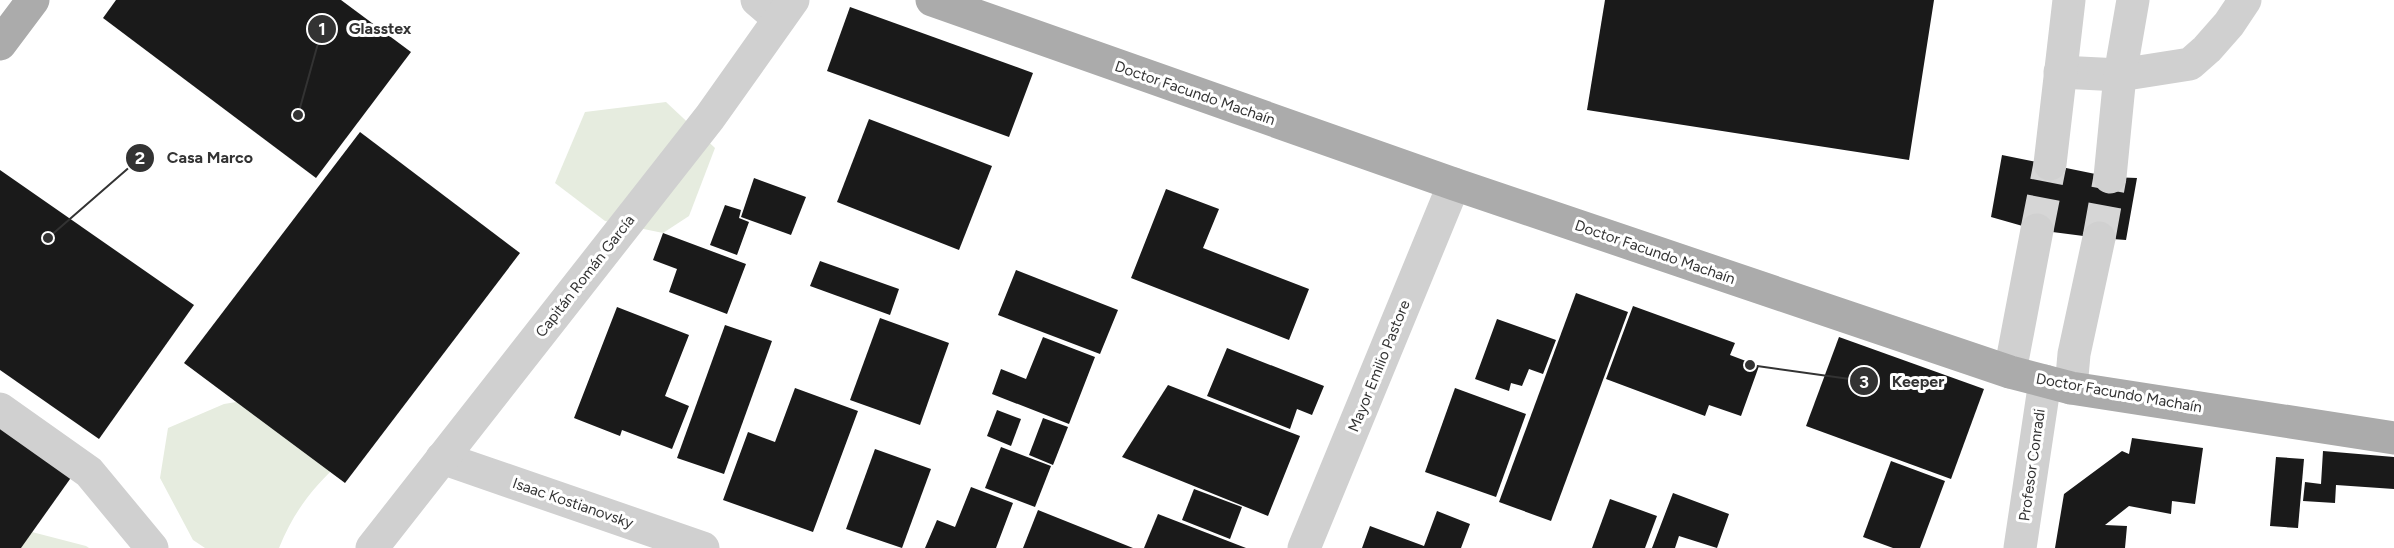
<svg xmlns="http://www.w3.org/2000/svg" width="2394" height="548" viewBox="0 0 2394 548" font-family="Figtree,sans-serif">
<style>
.green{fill:#e6ecdf}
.building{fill:#1a1a1a}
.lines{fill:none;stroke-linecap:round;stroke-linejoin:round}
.minor-tunnel{stroke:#d6d6d6;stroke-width:33;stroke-dasharray:33 16;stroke-linecap:butt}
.minor{stroke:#d0d0d0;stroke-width:33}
.major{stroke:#ababab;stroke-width:33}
.labels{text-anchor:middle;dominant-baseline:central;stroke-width:6;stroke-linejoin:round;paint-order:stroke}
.street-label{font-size:15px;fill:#333;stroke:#fff}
.leader{fill:none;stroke:#333;stroke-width:2}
.callout-dot{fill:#333;stroke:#fff;stroke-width:2}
.mark-label{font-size:18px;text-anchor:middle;font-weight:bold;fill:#fff}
.callout-label{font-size:16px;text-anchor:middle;font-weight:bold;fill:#333;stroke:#fff;stroke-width:6;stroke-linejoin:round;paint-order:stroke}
</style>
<rect width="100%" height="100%" fill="#fff"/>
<g class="green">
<polygon points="666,102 715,148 689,216 663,233 605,221 555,183 585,112"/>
<path d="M284 394 342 461C313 487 294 511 279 548H205L193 540 160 478 168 428 224 404Z"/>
<polygon points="32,532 86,546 89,548 9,548"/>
</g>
<g class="building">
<polygon points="116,0 341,0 411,52 316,178 103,18"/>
<polygon points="1605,0 1934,0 1909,160 1587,110"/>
<polygon points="850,7 1033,73 1009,137 827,71"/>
<polygon points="869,119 992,166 959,250 837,202"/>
<polygon points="360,132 520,253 345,483 184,363"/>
<polygon points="2002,155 2110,177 2137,178 2126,240 2099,238 2037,230 1991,217"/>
<polygon points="0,170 194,305 99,439 0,370"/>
<polygon points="754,178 806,197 791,235 741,217"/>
<polygon points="1166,189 1219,209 1203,248 1309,289 1289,340 1131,278"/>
<polygon points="725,205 741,210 739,218 749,222 737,255 710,245"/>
<polygon points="663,233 746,264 727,314 669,292 677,269 653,260"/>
<polygon points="820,261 899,289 890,315 810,286"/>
<polygon points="1016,270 1118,310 1100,354 998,315"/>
<polygon points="1576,293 1628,312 1551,521 1499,502"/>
<polygon points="1633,306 1735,343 1730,355 1759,366 1741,416 1709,405 1705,416 1606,379"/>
<polygon points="617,307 689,335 665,396 689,406 672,449 622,430 620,436 574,418"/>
<polygon points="880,318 949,343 920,425 850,400"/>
<polygon points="1497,319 1556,340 1543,374 1529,369 1522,386 1511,383 1509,391 1475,379"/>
<polygon points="725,325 772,341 724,474 677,458"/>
<polygon points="1043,337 1095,357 1069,424 992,394 1001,369 1026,379"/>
<polygon points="1839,337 1984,389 1951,479 1806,426"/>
<polygon points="1227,348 1324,386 1312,415 1297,409 1290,429 1207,396"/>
<polygon points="1168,385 1300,436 1268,516 1122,457"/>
<polygon points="795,388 858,411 813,532 723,500 748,432 775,442"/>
<polygon points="1455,388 1526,414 1496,497 1425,472"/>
<polygon points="997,410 1021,419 1011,446 987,436"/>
<polygon points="1043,418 1068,427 1053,465 1029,455"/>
<polygon points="0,420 75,472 21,548 0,548"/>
<polygon points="2132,438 2203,448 2195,504 2172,501 2171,514 2129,506 2105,525 2127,526 2125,548 2055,548 2064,494 2122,451 2129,454"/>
<polygon points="1001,447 1051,466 1035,507 985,488"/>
<polygon points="875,449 931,469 902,548 846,529"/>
<polygon points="2323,451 2394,457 2394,489 2336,485 2335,503 2303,501 2305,482 2321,484"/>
<polygon points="2276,457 2304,459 2298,528 2270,526"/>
<polygon points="1891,461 1945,481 1920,548 1893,548 1863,537"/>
<polygon points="971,487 1013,503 996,548 925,548 937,520 955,527"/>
<polygon points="1194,489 1242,507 1230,539 1182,520"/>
<polygon points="1673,493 1729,514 1717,548 1679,536 1675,548 1652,548"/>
<polygon points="1610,499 1657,516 1645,548 1592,548"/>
<polygon points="1038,510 1133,548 1023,548"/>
<polygon points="1437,511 1470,524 1461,548 1362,548 1370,526 1424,546"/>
<polygon points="1158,514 1246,548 1144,548"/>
</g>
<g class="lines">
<g class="minor-tunnel">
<polyline points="2037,230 2050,164"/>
<polyline points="2099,238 2110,177"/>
</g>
<g class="minor">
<polyline points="757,0 779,19"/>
<polyline points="2060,72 2120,75 2190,64 2207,49 2229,24 2245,0"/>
<polyline points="2050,164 2069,0"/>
<polyline points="2110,177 2120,75 2133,0"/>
<polyline points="2010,372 2037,230"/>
<polyline points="2071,388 2074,354 2099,238"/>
<polyline points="0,409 89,472 152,548"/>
<polyline points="442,458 703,548"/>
<polyline points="372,548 710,117 793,0"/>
<polyline points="1304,548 1454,184"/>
<polyline points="2020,548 2045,381"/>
</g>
<g class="major">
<polyline points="932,0 1454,184 2010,372 2071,388 2394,438"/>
<polyline points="0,44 33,0"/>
</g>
</g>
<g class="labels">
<g class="street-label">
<text transform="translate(1195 93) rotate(19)">Doctor Facundo Machaín</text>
<text transform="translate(1655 252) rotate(19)">Doctor Facundo Machaín</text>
<text transform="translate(585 276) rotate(-52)">Capitán Román García</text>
<text transform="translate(1379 366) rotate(-68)">Mayor Emilio Pastore</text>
<text transform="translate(2119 393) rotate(10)">Doctor Facundo Machaín</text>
<text transform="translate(2032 465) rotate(-82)">Profesor Conradi</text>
<text transform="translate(573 503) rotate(19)">Isaac Kostianovsky</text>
</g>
</g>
<path class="leader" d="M298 115L322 29M48 238L140 158M1750 365L1864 381"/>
<g class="callout-dot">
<circle cx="298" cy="115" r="6"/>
<circle cx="48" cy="238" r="6"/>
<circle cx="1750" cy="365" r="6"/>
<circle cx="322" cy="29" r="15"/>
<circle cx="140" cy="158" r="15"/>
<circle cx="1864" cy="381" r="15"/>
</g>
<g class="mark-label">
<text x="322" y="35">1</text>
<text x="140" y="164">2</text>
<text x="1864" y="388">3</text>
</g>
<g class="callout-label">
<text x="380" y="34">Glasstex</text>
<text x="210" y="163">Casa Marco</text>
<text x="1918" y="387">Keeper</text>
</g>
</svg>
